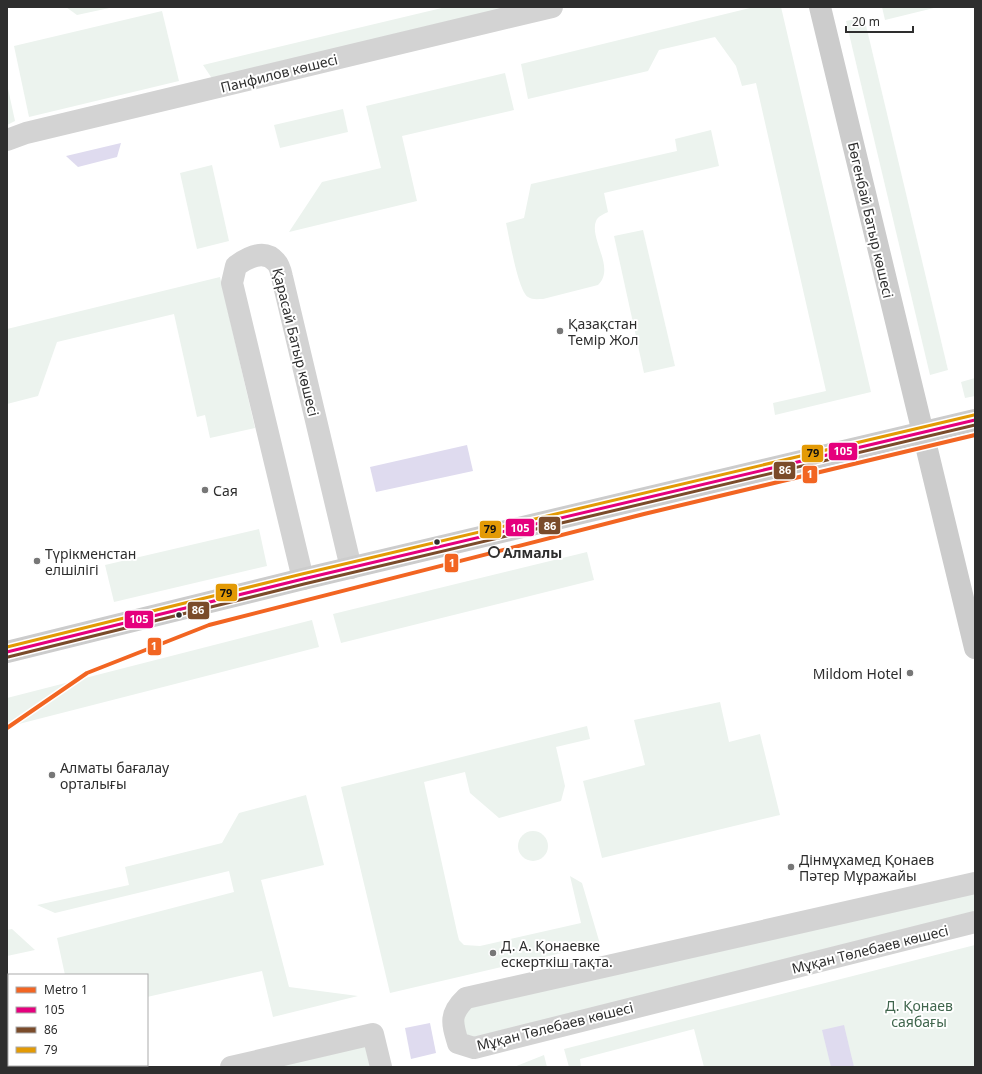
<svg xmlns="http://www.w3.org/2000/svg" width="982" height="1074" viewBox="0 0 982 1074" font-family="'Noto Sans',sans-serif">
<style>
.green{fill:#ecf3ee}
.water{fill:#dfdbef}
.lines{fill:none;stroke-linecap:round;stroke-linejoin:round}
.street{stroke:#d3d3d3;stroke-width:22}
.secondary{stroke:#ccc;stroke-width:22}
.bus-1-casing{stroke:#fff;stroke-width:6}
.bus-2-casing{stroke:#fff;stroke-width:6}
.bus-3-casing{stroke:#fff;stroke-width:6}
.bus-1{stroke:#e5007d;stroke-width:3}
.bus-2{stroke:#7a4b2a;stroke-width:3}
.bus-3{stroke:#e39a05;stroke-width:3}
.metro-1-casing{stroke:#fff;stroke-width:7}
.metro-1{stroke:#f26522;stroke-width:4}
.poi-dot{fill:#777;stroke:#fff;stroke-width:1.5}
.bus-dot{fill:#2e2e2e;stroke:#fff;stroke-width:1.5}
.stop-dot{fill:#fff;stroke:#2e2e2e;stroke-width:2}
.labels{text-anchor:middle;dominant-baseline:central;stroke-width:4;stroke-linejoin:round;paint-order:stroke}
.street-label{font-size:14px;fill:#2e2e2e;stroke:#fff}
.poi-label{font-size:14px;fill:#2e2e2e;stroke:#fff;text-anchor:start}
.stop-label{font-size:14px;font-weight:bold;fill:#2e2e2e;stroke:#fff;text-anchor:start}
.park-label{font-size:14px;fill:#40664d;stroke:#fff}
.line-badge{stroke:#fff;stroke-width:1.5}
.badge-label{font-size:11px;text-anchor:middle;font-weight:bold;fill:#fff}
.pale-badge-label{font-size:11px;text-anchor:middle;font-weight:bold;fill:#111}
</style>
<rect width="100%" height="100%" fill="#fff"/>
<g class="green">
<polygon points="66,7 114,7 77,15"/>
<polygon points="446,7 512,7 213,80 203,65"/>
<polygon points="754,7 781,7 871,392 775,415 773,403 826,391 756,83 742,86 736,66 715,37 659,50 648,71 528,99 521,64"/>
<polygon points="882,7 938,7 885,20"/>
<polygon points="162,11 179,81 29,117 14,46"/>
<polygon points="864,17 948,370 930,375 846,21"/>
<polygon points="505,73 514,110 402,136 417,201 289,232 322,182 381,168 366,106"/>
<polygon points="7,84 15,121 7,125"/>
<polygon points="343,109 348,132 280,148 274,125"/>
<path d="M711 130 719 166 604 193 608 212C604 214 598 216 596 221 589 239 616 268 598 285L543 299C538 299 532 300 528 297 518 291 509 236 506 223L524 218 531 184 677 151 675 139Z"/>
<polygon points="212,165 229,241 197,249 180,173"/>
<polygon points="643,230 675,366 644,373 614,236"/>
<polygon points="220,277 255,428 210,438 205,415 197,417 174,314 57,342 38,396 7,404 7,329"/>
<polygon points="975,378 975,396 965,398 961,382"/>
<polygon points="259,529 267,566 114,602 105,565"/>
<polygon points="587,552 594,580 341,643 333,614"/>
<polygon points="312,620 319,647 7,727 7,698"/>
<polygon points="720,702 729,742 760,734 780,815 602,858 583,781 645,765 634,720"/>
<polygon points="587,726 590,739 556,747 565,786 561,801 499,818 470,793 465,772 424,782 457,932 459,940 464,945 480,946 581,923 570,876 582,883 600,944 390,993 341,787"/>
<polygon points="306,795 324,865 261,880 289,987 358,996 273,1017 262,971 147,997 147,975 65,975 57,938 234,892 229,871 55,913 37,905 129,885 125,867 222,843 239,813"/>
<circle cx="533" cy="846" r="15"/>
<polygon points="975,889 975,917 466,1039 460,1018 471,1006"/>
<polygon points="12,929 35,950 7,956 7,930"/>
<polygon points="975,945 975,1067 704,1067 694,1029 580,1059 581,1067 569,1067 564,1049"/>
<polygon points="363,1036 370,1067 231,1067"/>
<polygon points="544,1055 547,1067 514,1067"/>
</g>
<g class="water">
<polygon points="121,143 117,157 78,167 66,156"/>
<polygon points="467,445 473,471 376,492 370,467"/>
<polygon points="430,1023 436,1053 411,1059 405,1028"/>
<polygon points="844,1025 854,1067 831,1067 822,1030"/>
</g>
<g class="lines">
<g class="street">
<polyline points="7,140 26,133 552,7"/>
<path d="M303 579 232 283 236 266C247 258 264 248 276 262 279 265 281 272 282 277L351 568"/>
<path d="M975 883 466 998C449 1014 452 1023 458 1043L474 1048 975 922"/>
<polyline points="231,1067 373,1034 381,1067"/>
</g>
<g class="secondary">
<polyline points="820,7 975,648"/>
<polyline points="7,652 303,579 975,420"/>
</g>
<g class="bus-1-casing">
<polyline id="bus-1" points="7,652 303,579 975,420"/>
</g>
<g class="bus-2-casing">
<polyline id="bus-2" points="8,657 304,584 975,425"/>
</g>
<g class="bus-3-casing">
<polyline id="bus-3" points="7,647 302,574 974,415"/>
</g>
<use href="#bus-1" class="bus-1"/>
<use href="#bus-2" class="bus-2"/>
<use href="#bus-3" class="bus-3"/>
<g class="metro-1-casing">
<polyline id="metro-1" points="7,728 87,673 209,625 644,514 975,435"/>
</g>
<use href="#metro-1" class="metro-1"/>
</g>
<g class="poi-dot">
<circle cx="560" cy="331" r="4"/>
<circle cx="205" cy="490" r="4"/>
<circle cx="37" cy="561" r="4"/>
<circle cx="910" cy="673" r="4"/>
<circle cx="52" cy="775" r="4"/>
<circle cx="791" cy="867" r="4"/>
<circle cx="493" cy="953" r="4"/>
</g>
<g class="bus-dot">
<circle cx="437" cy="542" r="3.5"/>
<circle cx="179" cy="615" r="3.5"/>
</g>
<circle class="stop-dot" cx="494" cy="552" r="5"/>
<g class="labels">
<g class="street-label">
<text transform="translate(279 73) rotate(-14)">Панфилов көшесі</text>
<text transform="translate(871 220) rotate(77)">Бөгенбай Батыр көшесі</text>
<text transform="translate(296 342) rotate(76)">Қарасай Батыр көшесі</text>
<text transform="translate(870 949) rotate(-14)">Мұқан Төлебаев көшесі</text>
<text transform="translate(555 1026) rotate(-14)">Мұқан Төлебаев көшесі</text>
</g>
<g class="poi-label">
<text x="568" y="323">Қазақстан<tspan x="568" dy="16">Темір Жол</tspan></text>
<text x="213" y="490">Сая</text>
<text x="45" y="553">Түрікменстан<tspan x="45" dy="16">елшілігі</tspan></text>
<text x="902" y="673" text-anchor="end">Mildom Hotel</text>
<text x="60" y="767">Алматы бағалау<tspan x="60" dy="16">орталығы</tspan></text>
<text x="799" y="859">Дінмұхамед Қонаев<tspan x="799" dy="16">Пәтер Мұражайы</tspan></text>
<text x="501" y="945">Д. А. Қонаевке<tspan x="501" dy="16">ескерткіш тақта.</tspan></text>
</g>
<g class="stop-label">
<text x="503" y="552">Алмалы</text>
</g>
<g class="park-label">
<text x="919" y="1005">Д. Қонаев<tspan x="919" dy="16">саябағы</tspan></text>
</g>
</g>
<g class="line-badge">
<rect x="828" y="442" width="30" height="19" rx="4" fill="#e5007d"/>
<rect x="801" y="444" width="23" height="19" rx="4" fill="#e39a05"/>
<rect x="773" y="461" width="23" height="19" rx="4" fill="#7a4b2a"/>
<rect x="802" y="465" width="16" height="19" rx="4" fill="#f26522"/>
<rect x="538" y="516" width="23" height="19" rx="4" fill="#7a4b2a"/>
<rect x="505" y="518" width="30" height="19" rx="4" fill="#e5007d"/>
<rect x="479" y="520" width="23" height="19" rx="4" fill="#e39a05"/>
<rect x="444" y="553" width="15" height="20" rx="4" fill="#f26522"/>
<rect x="215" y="583" width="23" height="19" rx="4" fill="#e39a05"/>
<rect x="187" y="601" width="23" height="19" rx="4" fill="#7a4b2a"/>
<rect x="124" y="610" width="30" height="19" rx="4" fill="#e5007d"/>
<rect x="147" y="637" width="15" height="19" rx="4" fill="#f26522"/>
</g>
<g class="badge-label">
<text x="843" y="455">105</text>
<text x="785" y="474">86</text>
<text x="810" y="478">1</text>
<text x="550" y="530">86</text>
<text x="520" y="532">105</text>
<text x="452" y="567">1</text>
<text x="198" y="614">86</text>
<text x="139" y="623">105</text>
<text x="154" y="650">1</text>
</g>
<g class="pale-badge-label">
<text x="813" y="457">79</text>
<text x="490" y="533">79</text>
<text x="226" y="597">79</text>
</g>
<rect width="982" height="1074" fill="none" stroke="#2e2e2e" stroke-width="16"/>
<rect x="8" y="974" width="140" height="92" fill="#ffffff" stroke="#ababab"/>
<rect x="16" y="987" width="20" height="6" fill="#f26522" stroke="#ababab"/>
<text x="44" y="994" font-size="12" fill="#2e2e2e">Metro 1</text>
<rect x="16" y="1007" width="20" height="6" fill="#e5007d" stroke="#ababab"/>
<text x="44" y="1014" font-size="12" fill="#2e2e2e">105</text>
<rect x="16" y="1027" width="20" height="6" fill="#7a4b2a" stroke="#ababab"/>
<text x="44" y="1034" font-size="12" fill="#2e2e2e">86</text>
<rect x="16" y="1047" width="20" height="6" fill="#e39a05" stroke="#ababab"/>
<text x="44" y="1054" font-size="12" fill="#2e2e2e">79</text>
<path d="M846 26v6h67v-6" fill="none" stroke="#2e2e2e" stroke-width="2"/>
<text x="852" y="26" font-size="12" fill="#2e2e2e" stroke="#ffffff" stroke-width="3" paint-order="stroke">20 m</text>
</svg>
